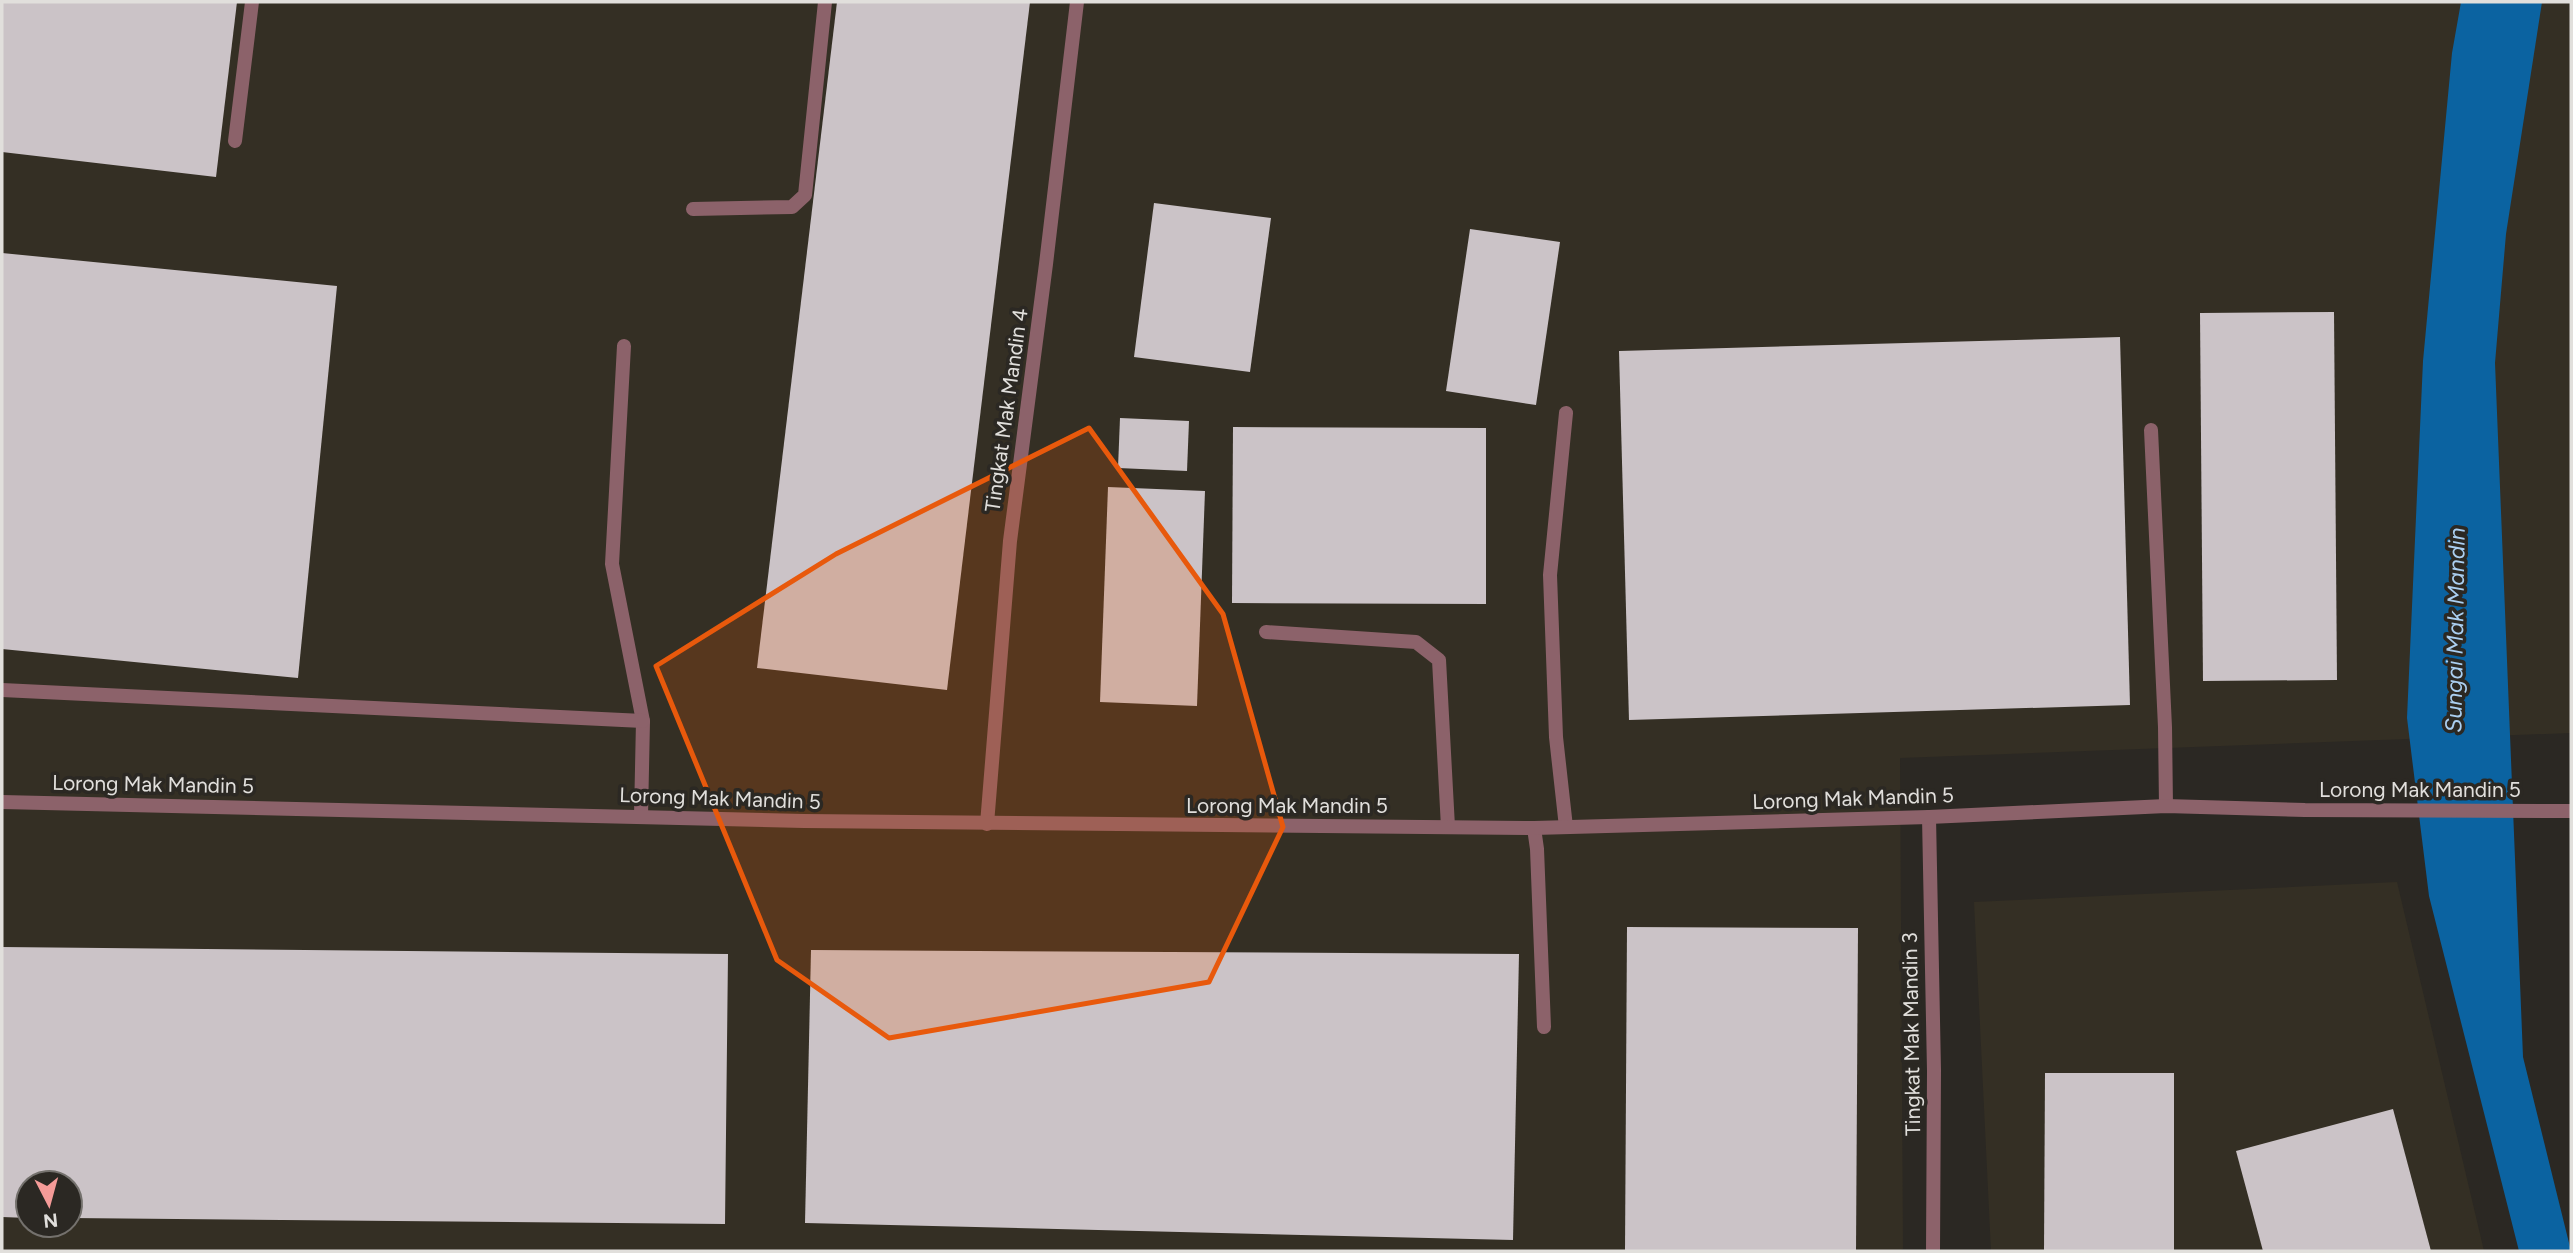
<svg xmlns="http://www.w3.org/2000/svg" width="2573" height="1253" viewBox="0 0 2573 1253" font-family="Figtree,sans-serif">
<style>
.built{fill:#342f24;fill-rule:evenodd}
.water{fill:#0b63a1}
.building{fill:#cbc3c7}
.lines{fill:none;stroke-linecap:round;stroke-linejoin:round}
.service{stroke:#8c626a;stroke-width:14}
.minor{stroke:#8c626a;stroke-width:14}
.tertiary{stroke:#8c626a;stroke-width:14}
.marked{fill:#e8590c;fill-opacity:0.2;stroke:#e8590c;stroke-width:5;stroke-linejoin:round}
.labels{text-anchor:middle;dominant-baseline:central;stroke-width:7;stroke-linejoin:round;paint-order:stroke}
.street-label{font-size:21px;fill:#e1dfdc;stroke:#2b2823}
.water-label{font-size:23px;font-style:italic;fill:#abcff1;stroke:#2b2823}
</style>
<rect width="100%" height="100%" fill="#2b2823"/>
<g class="built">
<path d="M2 2H2571V733L1900 758 1903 1249 1899 1251H2ZM28 1183H70V1225H28Z"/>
<polygon points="2397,882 2484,1251 1991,1251 1974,902"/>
</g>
<polygon class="water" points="2461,2 2542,2 2506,234 2495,363 2523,1057 2571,1251 2519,1251 2429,896 2407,718 2423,361 2452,53"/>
<g class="building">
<polygon points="2,2 237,2 216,177 2,152"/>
<polygon points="837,2 1030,2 947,690 757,668"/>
<polygon points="1154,203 1271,218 1250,372 1134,357"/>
<polygon points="1470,229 1560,242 1536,405 1446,391"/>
<polygon points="2,253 337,286 298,678 2,649"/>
<polygon points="2334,312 2337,680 2203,681 2200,313"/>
<polygon points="2120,337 2130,705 1629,720 1619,351"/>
<polygon points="1120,418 1189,421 1187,471 1118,468"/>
<polygon points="1233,427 1486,428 1486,604 1232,603"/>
<polygon points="1108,487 1205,491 1197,706 1100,702"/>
<polygon points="1627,927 1858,928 1856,1251 1625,1251"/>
<polygon points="2,947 728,954 725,1224 70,1218 70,1183 28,1183 28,1218 2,1217"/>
<polygon points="811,950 1519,954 1513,1240 805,1223"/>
<polygon points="2045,1073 2174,1073 2174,1251 2044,1251"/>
<polygon points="2393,1109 2431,1251 2263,1251 2236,1151"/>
</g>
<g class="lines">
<g class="service">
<polyline points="235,141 252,2"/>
<polyline points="693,209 792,207 805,195 825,2"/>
<polyline points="624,346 612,564 643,721 641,816"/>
<polyline points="2151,430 2165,727 2166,806"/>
<polyline points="1266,632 1416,642 1439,660 1448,827"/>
<polyline points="2,690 643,721"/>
<polyline points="1566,827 1556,737 1550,575 1566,413"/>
<polyline points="1534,828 1537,849 1544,1027"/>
</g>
<g class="minor">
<polyline points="1929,817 1934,1071 1933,1251"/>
<polyline points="987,824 1010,541 1046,264 1077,2"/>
</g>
<polyline class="tertiary" points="2,802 804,821 1534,828 1929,817 2166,806 2305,810 2571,811"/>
</g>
<path class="marked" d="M1089 428 1223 614 1283 827 1209 982 889 1038 777 960 656 666 836 554Z"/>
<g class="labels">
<g class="street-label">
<text transform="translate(1006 410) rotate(-82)">Tingkat Mak Mandin 4</text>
<text transform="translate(153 784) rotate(1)">Lorong Mak Mandin 5</text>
<text x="2420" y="789">Lorong Mak Mandin 5</text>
<text transform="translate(720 798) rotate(2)">Lorong Mak Mandin 5</text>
<text transform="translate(1853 798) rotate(-2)">Lorong Mak Mandin 5</text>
<text x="1287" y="805">Lorong Mak Mandin 5</text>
<text transform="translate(1911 1034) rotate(-91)">Tingkat Mak Mandin 3</text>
</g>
<g class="water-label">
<text transform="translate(2455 630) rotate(-89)">Sungai Mak Mandin</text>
</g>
</g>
<rect width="2573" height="1253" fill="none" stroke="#e1dfdc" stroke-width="7"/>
<g transform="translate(49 1204) rotate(174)"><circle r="33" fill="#2b2823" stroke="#74716d" stroke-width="2"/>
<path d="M0-5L12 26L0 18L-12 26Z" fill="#f59b98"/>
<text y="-10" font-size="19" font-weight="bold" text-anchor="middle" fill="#e1dfdc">N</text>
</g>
</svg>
